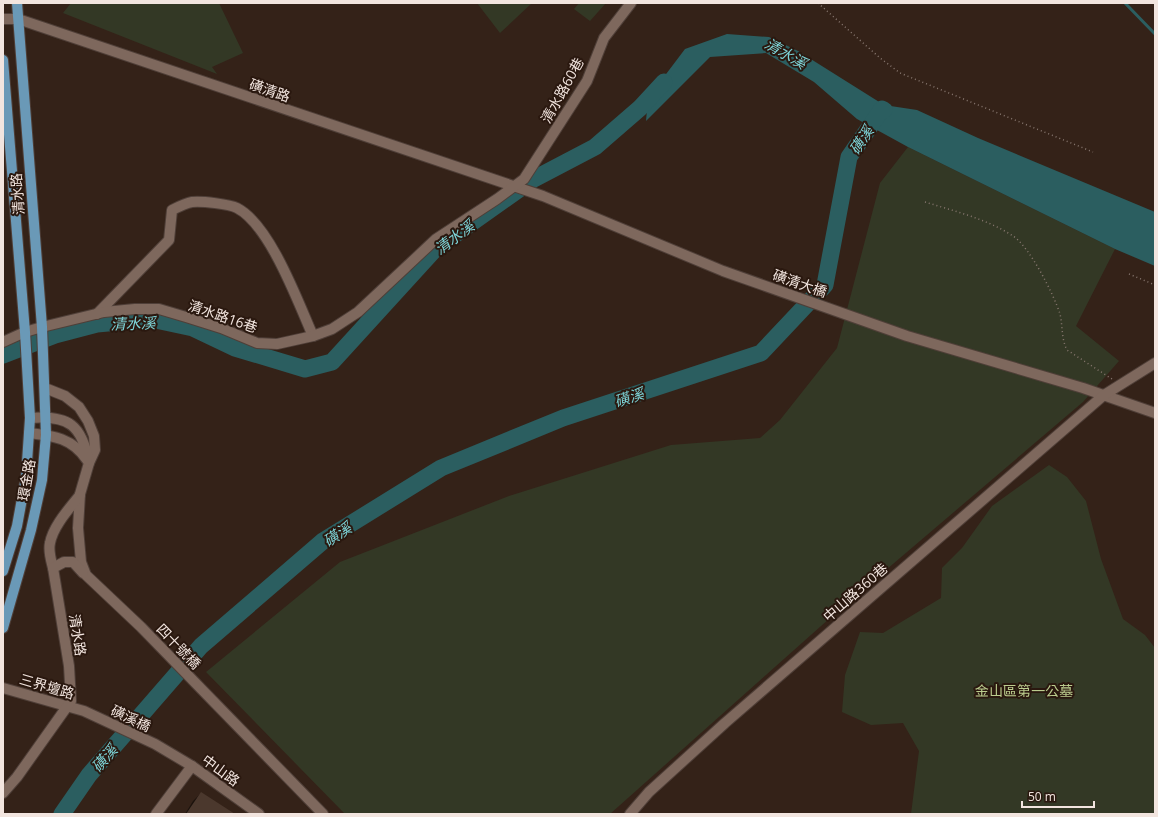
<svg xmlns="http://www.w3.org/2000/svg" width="1158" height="817" viewBox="0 0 1158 817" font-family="'Open Sans','Noto Sans TC',sans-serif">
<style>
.green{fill:#333825}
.water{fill:#2b5e60}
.shadow{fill:#0007}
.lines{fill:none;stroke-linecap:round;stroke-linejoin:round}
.stream{stroke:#2b5e60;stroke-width:3}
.river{stroke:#2b5e60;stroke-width:17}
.building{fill:#4b382d}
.minor-casing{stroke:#4f3f38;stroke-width:12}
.major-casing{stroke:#4f3f38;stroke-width:12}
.path{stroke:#887870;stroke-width:1.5;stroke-dasharray:1 3;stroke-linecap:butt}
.minor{stroke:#7e685d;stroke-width:10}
.major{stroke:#6a99b7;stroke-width:10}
.labels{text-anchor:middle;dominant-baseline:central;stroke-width:4;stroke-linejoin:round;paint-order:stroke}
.street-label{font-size:14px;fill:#f2e5df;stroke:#2a180f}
.park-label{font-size:14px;fill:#bbcc8e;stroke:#2a180f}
.water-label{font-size:15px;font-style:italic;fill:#7dd4d8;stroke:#2a180f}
</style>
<rect width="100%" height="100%" fill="#342218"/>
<g class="green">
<polygon points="71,3 219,3 243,53 212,67 217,74 63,13"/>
<polygon points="477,3 532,3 500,33"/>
<polygon points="579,3 606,3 590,21 574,9"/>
<polygon points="908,147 1115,249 1076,326 1119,361 1083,402 839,610 610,814 345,814 206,672 340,562 509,496 671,445 760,438 780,420 837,348 880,183"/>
<polygon points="1049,465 1067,477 1086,501 1101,559 1123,619 1145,635 1155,648 1155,814 911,814 919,751 903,723 871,725 842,712 845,675 860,632 883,633 941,598 942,568 962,548 992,506"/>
</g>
<polygon class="water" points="727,34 769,37 798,51 884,105 917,110 978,138 1155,212 1155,266 1115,249 908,147 857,119 814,82 766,53 710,57 646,121 648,98 685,49"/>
<polygon class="shadow" points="201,793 233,814 185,814 193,801"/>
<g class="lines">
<polyline class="stream" points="1125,3 1155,34"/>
<g class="river">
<polyline points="3,355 55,335 97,324 151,319 193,328 235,348 305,369 332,362 436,248 532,180 595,147 640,108 664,82"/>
<polyline points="62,814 89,775 201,646 323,541 441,468 563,418 761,353 825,285 849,157 882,109 884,110"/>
</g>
</g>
<polygon class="building" points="201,792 235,814 186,814"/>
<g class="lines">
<g class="minor-casing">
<g id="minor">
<polyline points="3,19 18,19 543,196 723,271 907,336 1083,388 1155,413"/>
<path d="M97 314 169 240 172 210C178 207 186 203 192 202 202 201 229 204 237 208 270 225 298 302 313 336"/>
<polyline points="3,342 25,332 42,327 104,312 135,309 159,309 186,317 221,328 257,343 277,344 313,336 332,329 358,312 436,239 497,199 524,179 587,81 604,38 631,3"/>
<polyline points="45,388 65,396 79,407 88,421 94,436 95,450 89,463 80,494 78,528 81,562 86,575 141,627 323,814"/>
<path d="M30 418C69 415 82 425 89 463"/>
<path d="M29 433C54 436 72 438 87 460"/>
<path d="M53 568C51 560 48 551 50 543 53 526 69 509 80 495"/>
<polyline points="3,688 84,711 155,744 192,766 259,814"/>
<polyline points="3,793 17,777 71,701 69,666 53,568 64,562 73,562 83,573"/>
<polyline points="156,814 192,766"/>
<polyline points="630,814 649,792 725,723 1104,395 1155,363"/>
</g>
</g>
<g class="major-casing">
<g id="major">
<polyline points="3,60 25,332 30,418 26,477 17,526 3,571"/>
<polyline points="3,628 31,530 42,480 46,435 42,327 17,3"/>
</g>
</g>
<g class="path">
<polyline points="818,3 880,58 900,73 1093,152"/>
<path d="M925 202C954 211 987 219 1013 236 1030 247 1054 295 1060 314 1063 327 1061 338 1067 350L1112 379"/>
<polyline points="1129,274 1155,285"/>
</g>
<use href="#minor" class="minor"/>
<use href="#major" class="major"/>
</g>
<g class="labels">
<g class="street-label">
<text transform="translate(270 90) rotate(19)">磺清路</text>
<text transform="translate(562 90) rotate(-61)">清水路60巷</text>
<text transform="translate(17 194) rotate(-94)">清水路</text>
<text transform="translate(800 283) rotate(19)">磺清大橋</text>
<text transform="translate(223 316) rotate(19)">清水路16巷</text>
<text transform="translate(26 480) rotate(-80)">環金路</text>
<text transform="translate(855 592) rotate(-41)">中山路360巷</text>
<text transform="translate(78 635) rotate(81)">清水路</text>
<text transform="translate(179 646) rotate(46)">四十號橋</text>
<text transform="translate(47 686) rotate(16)">三界壇路</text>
<text transform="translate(131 718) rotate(25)">磺溪橋</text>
<text transform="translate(221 770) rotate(36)">中山路</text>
</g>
<g class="park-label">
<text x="1024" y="690">金山區第一公墓</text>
</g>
<g class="water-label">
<text transform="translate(786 53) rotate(30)">清水溪</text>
<text transform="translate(861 140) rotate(-57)">磺溪</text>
<text transform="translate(454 237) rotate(-37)">清水溪</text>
<text transform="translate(133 323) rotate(-2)">清水溪</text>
<text transform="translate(629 397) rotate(-18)">磺溪</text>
<text transform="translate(337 534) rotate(-33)">磺溪</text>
<text transform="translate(104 758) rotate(-49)">磺溪</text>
</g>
</g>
<rect width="1158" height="817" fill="none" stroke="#f2e5df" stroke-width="8"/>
<path d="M1022 801v6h72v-6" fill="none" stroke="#f2e5df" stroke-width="2"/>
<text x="1028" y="801" font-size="12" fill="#f2e5df" stroke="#2a180f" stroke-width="3" paint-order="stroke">50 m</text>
</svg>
